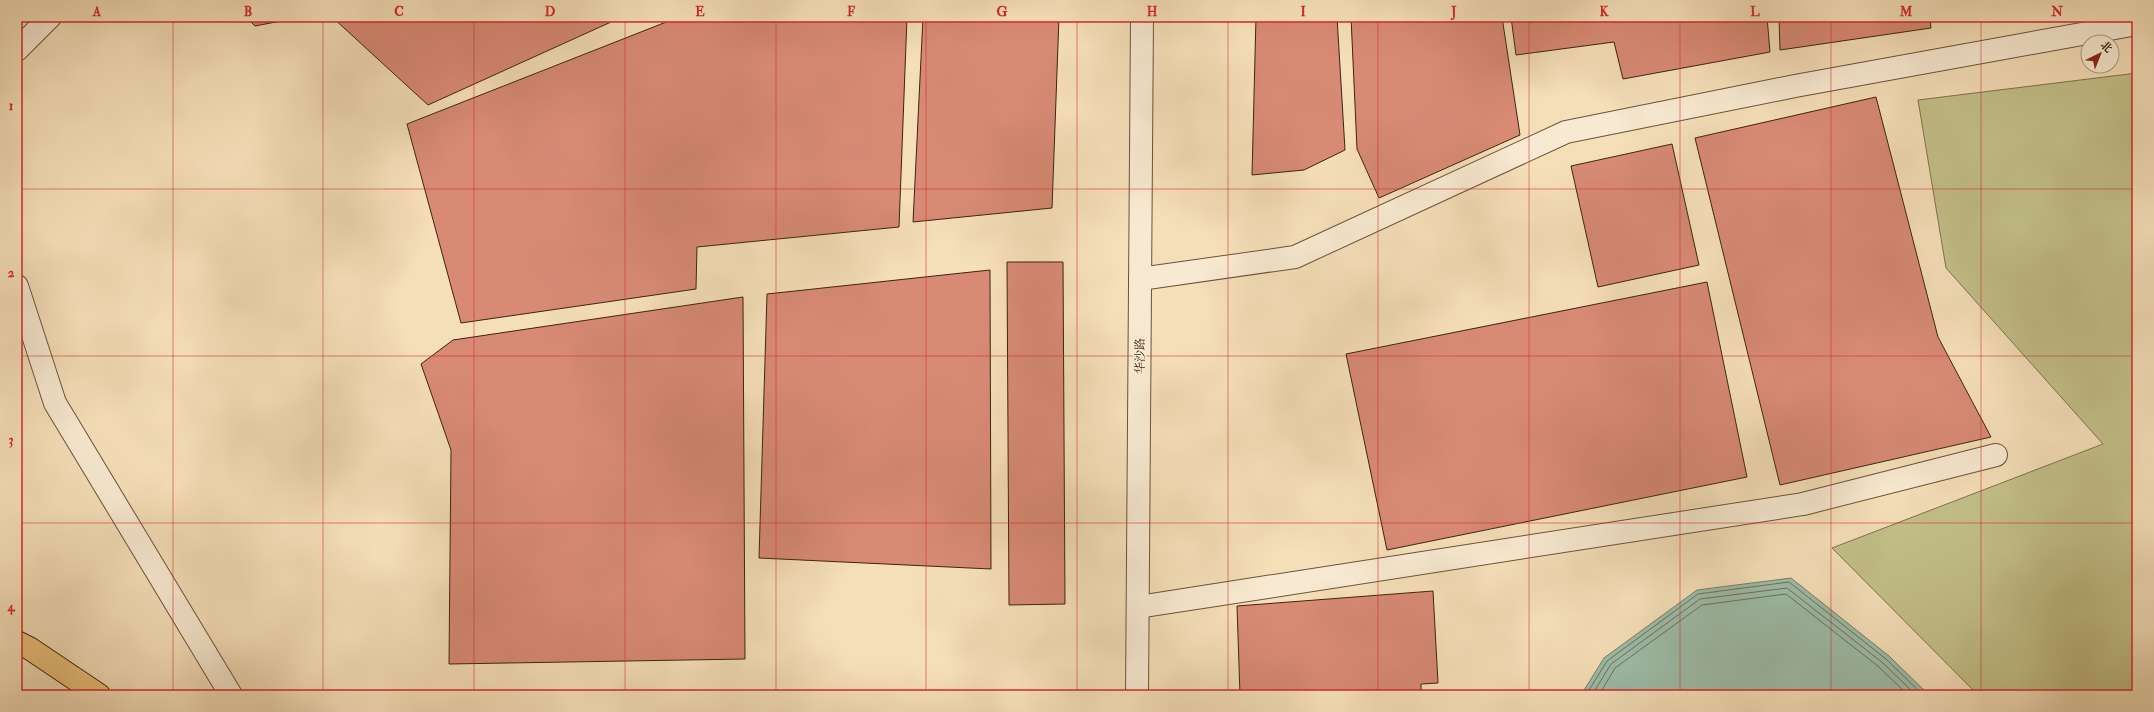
<svg xmlns="http://www.w3.org/2000/svg" width="2154" height="712" viewBox="0 0 2154 712" font-family="'IM FELL Double Pica','Noto Serif SC',serif">
<style>
.green{fill:#c3c08a;stroke:#80724e}
.water{fill:#9dbda9;stroke:#777f6c}
.lines{fill:none;stroke-linecap:round;stroke-linejoin:round}
.shore{stroke:#6e705d;stroke-width:1}
.building{fill:#d88a75;stroke:#3e2311}
.minor-casing{stroke:#6c523b;stroke-width:24}
.major-casing{stroke:#3e2311;stroke-width:24}
.minor{stroke:#f8ead2;stroke-width:22}
.major{stroke:#eac07c;stroke-width:22}
.grid{fill:none;stroke:#d62828;stroke-width:1;stroke-opacity:0.55}
.labels{text-anchor:middle;dominant-baseline:central;stroke-width:3;stroke-linejoin:round;paint-order:stroke}
.street-label{font-size:12px;fill:#3e2311;stroke:#f8ead2}
.neatline{fill:none;stroke:#d62828;stroke-width:1.5}
.grid-label{font-size:13px;text-anchor:middle;font-weight:bold;fill:#d62828}
</style>
<rect width="100%" height="100%" fill="#f5dfb9"/>
<filter id="stains"><feTurbulence type="fractalNoise" baseFrequency=".005" numOctaves="4"/><feColorMatrix values="0 0 0 0 .2 0 0 0 0 .09 0 0 0 0 .02 0 0 0 .5 -.17"/></filter>
<radialGradient id="worn" r=".72"><stop offset=".6" stop-color="#630" stop-opacity="0"/><stop offset="1" stop-color="#630" stop-opacity=".3"/></radialGradient>
<polygon class="green" points="2137,73 2137,695 1978,695 1832,548 2103,444 1946,268 1918,100"/>
<polygon class="water" points="1791,578 1889,656 1929,695 1581,695 1604,658 1697,590"/>
<g class="lines">
<g class="shore">
<polyline points="1586,695 1607,661 1698,594 1789,582 1886,659 1923,695"/>
<polyline points="1592,695 1611,664 1700,599 1787,588 1883,663 1916,695"/>
<polyline points="1599,695 1615,668 1702,605 1786,594 1879,667 1908,695"/>
</g>
</g>
<g class="building">
<polygon points="246,17 302,17 255,26"/>
<polygon points="332,17 622,17 428,105"/>
<polygon points="679,17 907,17 899,227 697,247 696,289 461,323 407,124"/>
<polygon points="923,17 1059,17 1052,208 913,222"/>
<polygon points="1256,17 1337,17 1345,150 1304,170 1252,175"/>
<polygon points="1351,17 1502,17 1520,135 1379,198 1357,149"/>
<polygon points="1511,17 1767,17 1770,52 1623,79 1614,42 1516,55"/>
<polygon points="1779,17 1930,17 1931,28 1780,50"/>
<polygon points="1876,97 1938,337 1991,437 1780,485 1695,138"/>
<polygon points="1672,144 1699,265 1598,287 1571,166"/>
<polygon points="1007,262 1063,262 1065,604 1009,605"/>
<polygon points="990,270 991,569 759,558 767,294"/>
<polygon points="1707,282 1747,477 1387,550 1346,354"/>
<polygon points="743,297 745,659 449,664 451,450 421,364 453,340"/>
<polygon points="1433,591 1438,683 1421,684 1421,695 1240,695 1237,606"/>
</g>
<g class="lines">
<g class="minor-casing">
<g id="minor">
<polyline points="17,50 50,17"/>
<polyline points="1140,279 1295,257 1566,132 1795,86 2137,24"/>
<polyline points="17,286 55,403 231,695"/>
<polyline points="1138,607 1803,504 1996,455"/>
<polyline points="1137,695 1142,17"/>
</g>
</g>
<g class="major-casing">
<polyline id="major" points="17,642 29,648 99,695"/>
</g>
<use href="#minor" class="minor"/>
<use href="#major" class="major"/>
</g>
<path class="grid" d="M173 17V695M323 17V695M474 17V695M625 17V695M776 17V695M926 17V695M1077 17V695M1228 17V695M1378 17V695M1529 17V695M1680 17V695M1831 17V695M1981 17V695M17 189H2137M17 356H2137M17 523H2137"/>
<g class="labels">
<g class="street-label">
<text transform="translate(1140 356) rotate(-90)">华沙路</text>
</g>
</g>
<rect width="2154" height="712" fill="none" stroke="#f5dfb9" stroke-width="44"/>
<g transform="translate(2100 54) rotate(43)"><circle r="19" fill="#f8ead2" stroke="#ae9a85"/>
<path d="M0-3L7 15L0 10L-7 15Z" fill="#8f2418"/>
<text y="-6" font-size="11" font-weight="bold" text-anchor="middle" fill="#3e2311">北</text>
</g>
<rect x="22" y="22" width="2110" height="668" class="neatline"/>
<g class="grid-label">
<text x="97" y="16">A</text>
<text x="248" y="16">B</text>
<text x="399" y="16">C</text>
<text x="550" y="16">D</text>
<text x="700" y="16">E</text>
<text x="851" y="16">F</text>
<text x="1002" y="16">G</text>
<text x="1152" y="16">H</text>
<text x="1303" y="16">I</text>
<text x="1454" y="16">J</text>
<text x="1604" y="16">K</text>
<text x="1755" y="16">L</text>
<text x="1906" y="16">M</text>
<text x="2057" y="16">N</text>
<text x="11" y="110">1</text>
<text x="11" y="277">2</text>
<text x="11" y="444">3</text>
<text x="11" y="611">4</text>
</g>
<rect width="100%" height="100%" filter="url(#stains)"/>
<rect width="100%" height="100%" fill="url(#worn)"/>
</svg>
